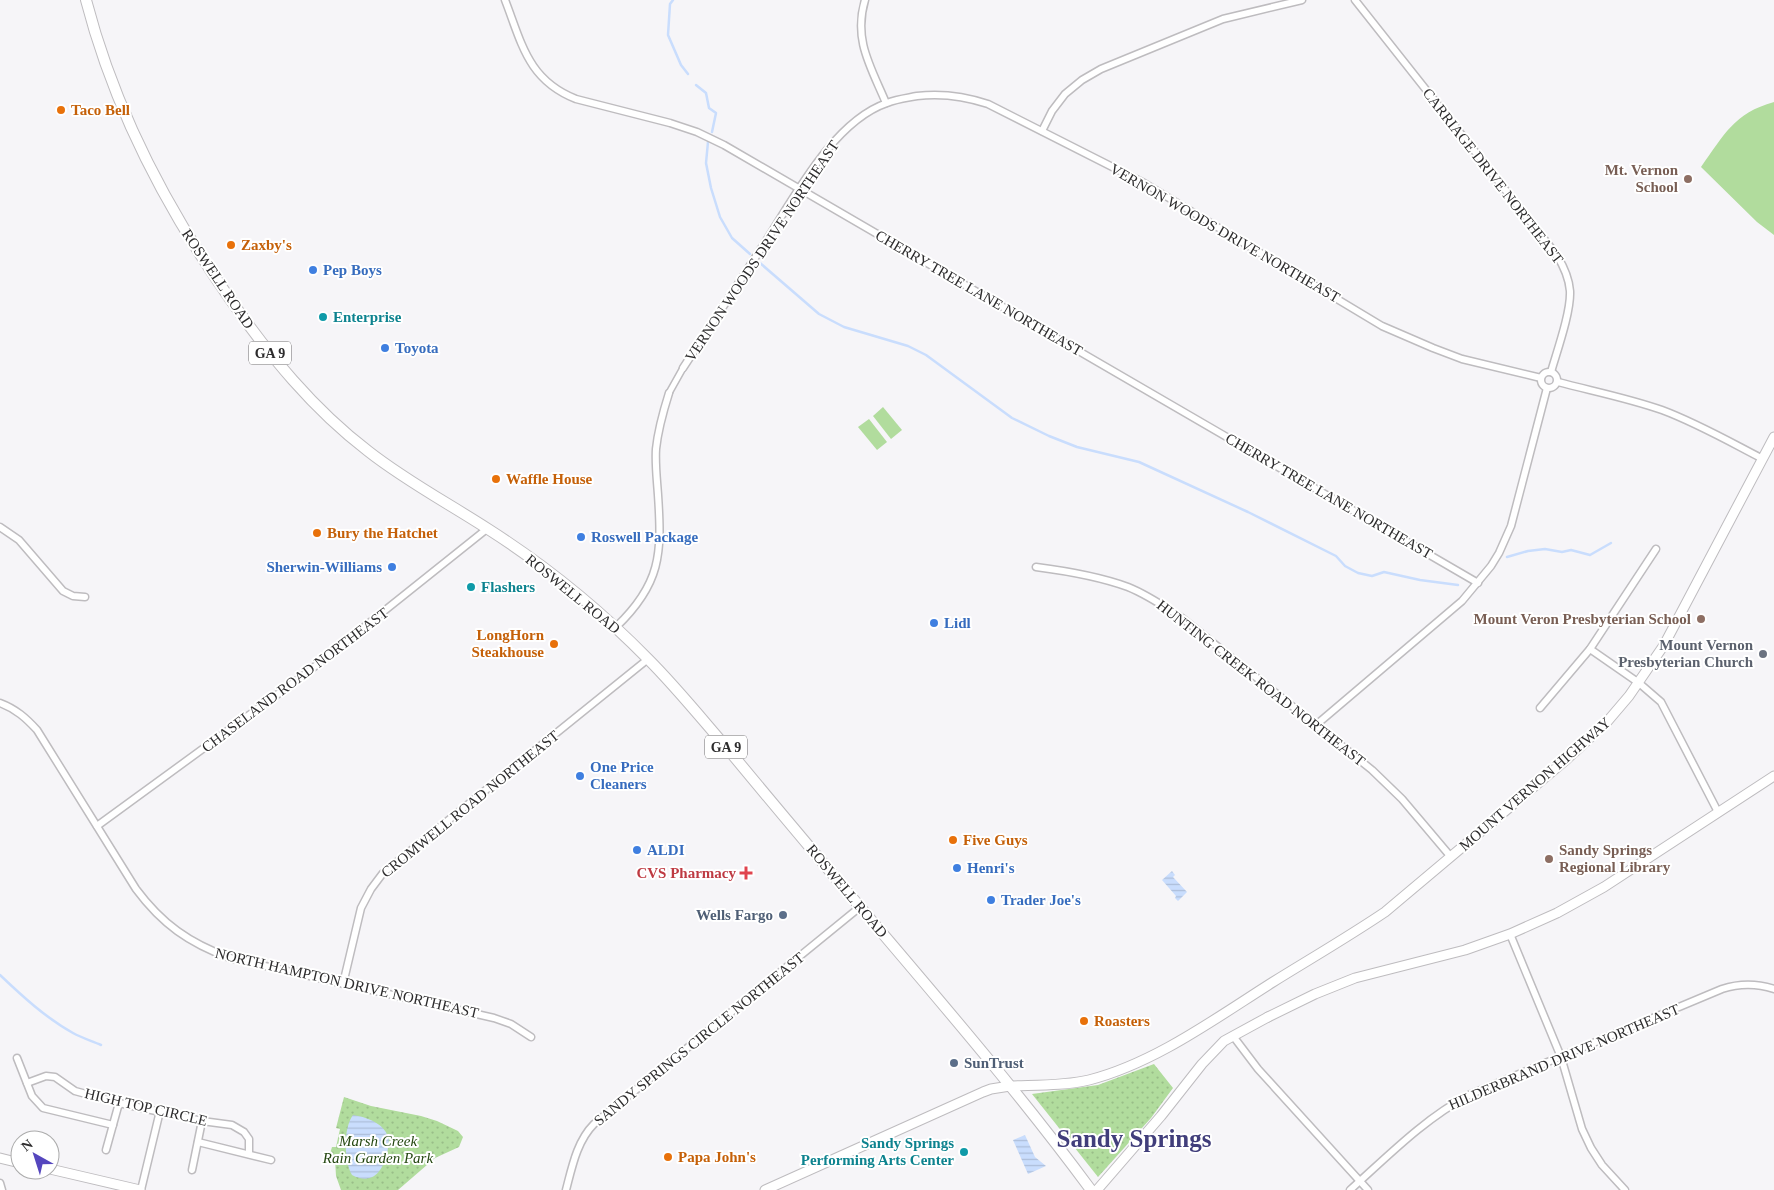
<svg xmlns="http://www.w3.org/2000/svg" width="1774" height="1190" viewBox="0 0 1774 1190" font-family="'Times New Roman',serif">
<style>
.green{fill:#b1dc9d}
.park{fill:url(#park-dots)}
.water{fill:url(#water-rules)}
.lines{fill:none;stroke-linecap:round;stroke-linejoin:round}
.stream{stroke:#c9ddfd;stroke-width:2.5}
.pedestrian-casing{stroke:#bebcbf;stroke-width:8}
.minor-casing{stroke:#bebcbf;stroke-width:9}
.tertiary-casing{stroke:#bebcbf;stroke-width:11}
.secondary-casing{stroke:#bebcbf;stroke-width:11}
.primary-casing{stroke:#bebcbf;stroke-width:12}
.pedestrian{stroke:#fff;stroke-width:5}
.minor{stroke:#fff;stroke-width:6}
.tertiary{stroke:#fff;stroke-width:9}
.secondary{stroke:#fff;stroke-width:9}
.primary{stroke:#fff;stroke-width:10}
.food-dot{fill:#e8710a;stroke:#fff;stroke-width:2}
.education-dot{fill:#8d6e63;stroke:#fff;stroke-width:2}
.shop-dot{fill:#3f7fe0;stroke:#fff;stroke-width:2}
.culture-dot{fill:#0f9aa8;stroke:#fff;stroke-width:2}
.worship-dot{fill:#6b7280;stroke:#fff;stroke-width:2}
.health-dot{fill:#e0444e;stroke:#fff;stroke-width:2}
.service-dot{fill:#5c6f8a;stroke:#fff;stroke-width:2}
.labels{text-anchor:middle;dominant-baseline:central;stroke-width:4;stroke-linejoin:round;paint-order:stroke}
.shield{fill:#fff;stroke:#6c6b6c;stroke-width:1}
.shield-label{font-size:14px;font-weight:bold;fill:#2d2c2d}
.food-label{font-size:15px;font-weight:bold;fill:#c56008;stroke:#fff;text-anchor:start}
.education-label{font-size:15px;font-weight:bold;fill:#785e54;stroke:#fff;text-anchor:end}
.street-label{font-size:15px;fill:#2d2c2d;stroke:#fff}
.shop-label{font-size:15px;font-weight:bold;fill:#366cbe;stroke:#fff;text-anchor:start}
.culture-label{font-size:15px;font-weight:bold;fill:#0d838f;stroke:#fff;text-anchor:start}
.worship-label{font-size:15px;font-weight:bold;fill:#5b616d;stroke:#fff;text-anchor:end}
.health-label{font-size:15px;font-weight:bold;fill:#be3a42;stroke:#fff;text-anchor:end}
.service-label{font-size:15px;font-weight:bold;fill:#4e5e75;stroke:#fff;text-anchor:end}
.park-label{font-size:15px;font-style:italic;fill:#244710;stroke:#fff}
.town-label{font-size:25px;font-weight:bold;fill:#413e7b;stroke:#fff}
</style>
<defs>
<pattern id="park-dots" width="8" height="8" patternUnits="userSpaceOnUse" patternTransform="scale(1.25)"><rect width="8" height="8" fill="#b1dc9d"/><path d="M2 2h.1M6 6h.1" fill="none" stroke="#99bd88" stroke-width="1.8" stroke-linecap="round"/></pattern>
<pattern id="water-rules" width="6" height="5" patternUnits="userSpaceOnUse" patternTransform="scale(1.25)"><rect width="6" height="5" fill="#c9ddfd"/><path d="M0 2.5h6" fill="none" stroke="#adbed9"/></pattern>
</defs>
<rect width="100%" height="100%" fill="#f6f5f8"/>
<g class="green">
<path d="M1774 102V235L1757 222 1701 167C1724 135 1734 113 1774 102Z"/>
<polygon points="883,407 902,430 891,439 873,416"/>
<polygon points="869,419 887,442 877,450 858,427"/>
</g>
<g class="park">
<polygon points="1154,1064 1173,1088 1151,1118 1098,1177 1032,1094 1098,1085"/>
<polygon points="344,1097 371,1106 421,1116 437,1121 458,1131 463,1137 459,1147 435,1158 398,1190 341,1190 336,1176 335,1159 329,1157 332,1147 336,1147 340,1129 336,1128"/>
</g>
<g class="water">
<polygon points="1172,871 1175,875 1173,877 1187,892 1178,901 1175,898 1176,896 1162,880"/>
<path d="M353 1115C366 1117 384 1123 388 1137 390 1141 388 1144 388 1148 385 1168 374 1187 352 1175 344 1161 343 1128 353 1115Z"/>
<polygon points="1025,1135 1035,1157 1046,1166 1028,1174 1013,1140"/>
</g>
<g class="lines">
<g class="stream">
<polyline points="673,0 670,4 668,35 681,65 688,74"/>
<polyline points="696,85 706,93 709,108 716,113 712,132"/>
<polyline points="708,142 706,163 711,188 720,217 732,238 750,254"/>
<polyline points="760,263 819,314 844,327 908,346 926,355 1012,418 1049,436 1077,447 1139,462 1248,512 1336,556 1345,566 1358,573 1372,576 1384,572 1420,580 1458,585"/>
<polyline points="1507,557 1528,551 1545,549 1562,552 1571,550 1590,555 1611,543"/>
<path d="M0 975C22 996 46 1018 73 1033 82 1038 92 1041 101 1045"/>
</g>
<g class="pedestrian-casing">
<polyline id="pedestrian" points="669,393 683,368"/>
</g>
<g class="minor-casing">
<g id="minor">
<path d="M505 0C522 44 528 80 576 99L670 123 697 132 724 145 1478 583"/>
<path d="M865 0C853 40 871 67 886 103"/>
<path d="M1355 0 1556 254C1563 265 1569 278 1570 291 1571 312 1557 351 1551 372"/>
<polyline points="1042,131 1052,111 1065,94 1082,80 1101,69 1223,19 1302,0"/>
<path d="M683 368C711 325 739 283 766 241 795 196 834 121 887 103 897 99 907 98 917 96 942 93 964 96 988 104L1144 183 1382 326 1433 348 1462 359 1541 378"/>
<circle cx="1549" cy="380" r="8"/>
<path d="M1558 382C1592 391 1628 398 1662 410 1697 423 1730 442 1763 459"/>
<polyline points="0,527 19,540 63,591 73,596 85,597"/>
<path d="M1036 567C1067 571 1098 576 1128 587 1148 595 1165 607 1182 618L1372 770 1402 799 1451 857"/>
<path d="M616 627C661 584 662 554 658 495 657 480 655 464 656 449 658 430 663 412 669 393"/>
<polyline points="1590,649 1639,683 1661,702 1718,812"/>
<path d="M0 703C16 709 26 718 37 730L136 889C162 924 189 943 230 958L494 1018 511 1024 531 1037"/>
<polyline points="1540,708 1590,649 1656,549"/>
<polyline points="1316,725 1462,601 1491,566 1499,553 1511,526 1547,388"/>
<polyline points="97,826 304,675 488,528"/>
<polyline points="1510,934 1561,1057 1582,1129 1591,1148 1602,1165 1625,1190"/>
<polyline points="343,984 361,908 371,889 383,873 648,659"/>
<polyline points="1233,1036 1258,1069 1368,1190"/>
<polyline points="17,1058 32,1096 43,1108 113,1125"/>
<polyline points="27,1083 46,1076 55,1077 75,1091 119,1103 202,1121 232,1125 244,1132 249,1139 249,1154"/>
<polyline points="198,1142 271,1160"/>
<polyline points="106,1150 119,1103"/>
<polyline points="192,1170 202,1121"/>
<polyline points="0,1183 2,1190"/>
<polyline points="141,1190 160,1111"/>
<path d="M566 1190C572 1167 577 1141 594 1124L860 907"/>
<path d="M1350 1190C1388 1156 1424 1119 1469 1095L1722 989C1740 983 1756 983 1774 989"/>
</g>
</g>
<g class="tertiary-casing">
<g id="tertiary">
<polyline points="1268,1017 1315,994 1355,978 1465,950 1510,934 1557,913 1604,887 1774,776"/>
<polyline points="0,1158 20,1163"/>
<polyline points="50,1169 140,1190"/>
<polyline points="765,1190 983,1092 991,1089 1010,1086"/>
</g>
</g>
<g class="secondary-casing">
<g id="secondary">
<path d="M1010 1086C1036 1085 1064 1086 1089 1080 1155 1063 1216 1018 1273 982 1310 959 1348 937 1385 912L1567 759 1606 723 1629 696 1664 645 1774 437"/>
<polyline points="1097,1190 1161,1116 1202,1064 1224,1041 1268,1017"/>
</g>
</g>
<g class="primary-casing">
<path id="primary" d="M86 0C114 108 166 208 230 299 269 355 313 409 368 451 406 481 448 503 488 529 546 566 600 610 648 659 676 687 701 718 727 748 764 793 802 838 839 882 925 984 1012 1083 1091 1190"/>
</g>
<use href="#pedestrian" class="pedestrian"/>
<use href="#minor" class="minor"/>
<use href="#tertiary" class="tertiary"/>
<use href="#secondary" class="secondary"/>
<use href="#primary" class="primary"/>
</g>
<g class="food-dot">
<circle cx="61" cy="110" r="5"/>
<circle cx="231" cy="245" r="5"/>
<circle cx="496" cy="479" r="5"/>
<circle cx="317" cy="533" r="5"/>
<circle cx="554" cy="644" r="5"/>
<circle cx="953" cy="840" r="5"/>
<circle cx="1084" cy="1021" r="5"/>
<circle cx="668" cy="1157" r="5"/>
</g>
<g class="education-dot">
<circle cx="1688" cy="179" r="5"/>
<circle cx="1701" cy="619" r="5"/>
<circle cx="1549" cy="859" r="5"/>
</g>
<g class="shop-dot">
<circle cx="313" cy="270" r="5"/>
<circle cx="385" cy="348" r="5"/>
<circle cx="581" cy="537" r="5"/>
<circle cx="392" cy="567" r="5"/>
<circle cx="934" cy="623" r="5"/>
<circle cx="580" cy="776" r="5"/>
<circle cx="637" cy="850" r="5"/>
<circle cx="957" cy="868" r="5"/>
<circle cx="991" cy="900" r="5"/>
</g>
<g class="culture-dot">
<circle cx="323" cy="317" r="5"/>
<circle cx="471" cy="587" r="5"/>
<circle cx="964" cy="1152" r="5"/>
</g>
<circle class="worship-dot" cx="1763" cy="654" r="5"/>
<path class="health-dot" d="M743.5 865.5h5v5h5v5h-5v5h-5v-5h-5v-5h5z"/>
<g class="service-dot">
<circle cx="783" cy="915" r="5"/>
<circle cx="954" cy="1063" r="5"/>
</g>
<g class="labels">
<g class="shield">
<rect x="249" y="341.5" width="42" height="23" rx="4"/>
<rect x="705" y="735.5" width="42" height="23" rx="4"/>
</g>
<g class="shield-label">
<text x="270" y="353">GA 9</text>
<text x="726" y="747">GA 9</text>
</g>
<g class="food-label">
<text x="71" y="110">Taco Bell</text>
<text x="241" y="245">Zaxby's</text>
<text x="506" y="479">Waffle House</text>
<text x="327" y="533">Bury the Hatchet</text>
<text x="544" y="635" text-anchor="end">LongHorn<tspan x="544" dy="17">Steakhouse</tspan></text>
<text x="963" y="840">Five Guys</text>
<text x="1094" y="1021">Roasters</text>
<text x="678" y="1157">Papa John's</text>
</g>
<g class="education-label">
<text x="1678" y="170">Mt. Vernon<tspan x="1678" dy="17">School</tspan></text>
<text x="1691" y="619">Mount Veron Presbyterian School</text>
<text x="1559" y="850" text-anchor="start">Sandy Springs<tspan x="1559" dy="17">Regional Library</tspan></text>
</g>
<g class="street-label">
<text transform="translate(1493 176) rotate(52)">CARRIAGE DRIVE NORTHEAST</text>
<text transform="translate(1225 233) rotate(30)">VERNON WOODS DRIVE NORTHEAST</text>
<text transform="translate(762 251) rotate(-56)">VERNON WOODS DRIVE NORTHEAST</text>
<text transform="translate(218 279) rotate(56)">ROSWELL ROAD</text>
<text transform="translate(979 293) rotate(30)">CHERRY TREE LANE NORTHEAST</text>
<text transform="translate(1329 496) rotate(30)">CHERRY TREE LANE NORTHEAST</text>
<text transform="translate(573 594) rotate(39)">ROSWELL ROAD</text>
<text transform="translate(295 680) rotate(-37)">CHASELAND ROAD NORTHEAST</text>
<text transform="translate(1261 683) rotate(38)">HUNTING CREEK ROAD NORTHEAST</text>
<text transform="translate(1535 784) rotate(-41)">MOUNT VERNON HIGHWAY</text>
<text transform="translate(470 804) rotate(-39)">CROMWELL ROAD NORTHEAST</text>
<text transform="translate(847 891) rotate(50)">ROSWELL ROAD</text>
<text transform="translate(347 983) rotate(13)">NORTH HAMPTON DRIVE NORTHEAST</text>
<text transform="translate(699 1039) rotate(-39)">SANDY SPRINGS CIRCLE NORTHEAST</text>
<text transform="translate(1564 1057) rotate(-23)">HILDERBRAND DRIVE NORTHEAST</text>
<text transform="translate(146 1107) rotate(13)">HIGH TOP CIRCLE</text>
</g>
<g class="shop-label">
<text x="323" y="270">Pep Boys</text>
<text x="395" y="348">Toyota</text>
<text x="591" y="537">Roswell Package</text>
<text x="382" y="567" text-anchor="end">Sherwin-Williams</text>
<text x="944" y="623">Lidl</text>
<text x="590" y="767">One Price<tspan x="590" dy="17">Cleaners</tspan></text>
<text x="647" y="850">ALDI</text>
<text x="967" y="868">Henri's</text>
<text x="1001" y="900">Trader Joe's</text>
</g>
<g class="culture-label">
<text x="333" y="317">Enterprise</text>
<text x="481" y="587">Flashers</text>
<text x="954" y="1143" text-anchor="end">Sandy Springs<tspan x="954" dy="17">Performing Arts Center</tspan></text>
</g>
<g class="worship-label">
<text x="1753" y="645">Mount Vernon<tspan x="1753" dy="17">Presbyterian Church</tspan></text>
</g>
<g class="health-label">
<text x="736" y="873">CVS Pharmacy</text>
</g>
<g class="service-label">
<text x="773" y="915">Wells Fargo</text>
<text x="964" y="1063" text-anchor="start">SunTrust</text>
</g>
<g class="park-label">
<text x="378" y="1141">Marsh Creek<tspan x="378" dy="17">Rain Garden Park</tspan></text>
</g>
<g class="town-label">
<text x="1134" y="1138">Sandy Springs</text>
</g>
</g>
<g transform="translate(35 1155) rotate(321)"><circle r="24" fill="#ffffff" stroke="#ababab"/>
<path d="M0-4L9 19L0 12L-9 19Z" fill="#5546be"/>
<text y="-8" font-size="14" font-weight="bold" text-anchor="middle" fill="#2d2c2d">N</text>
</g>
</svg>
